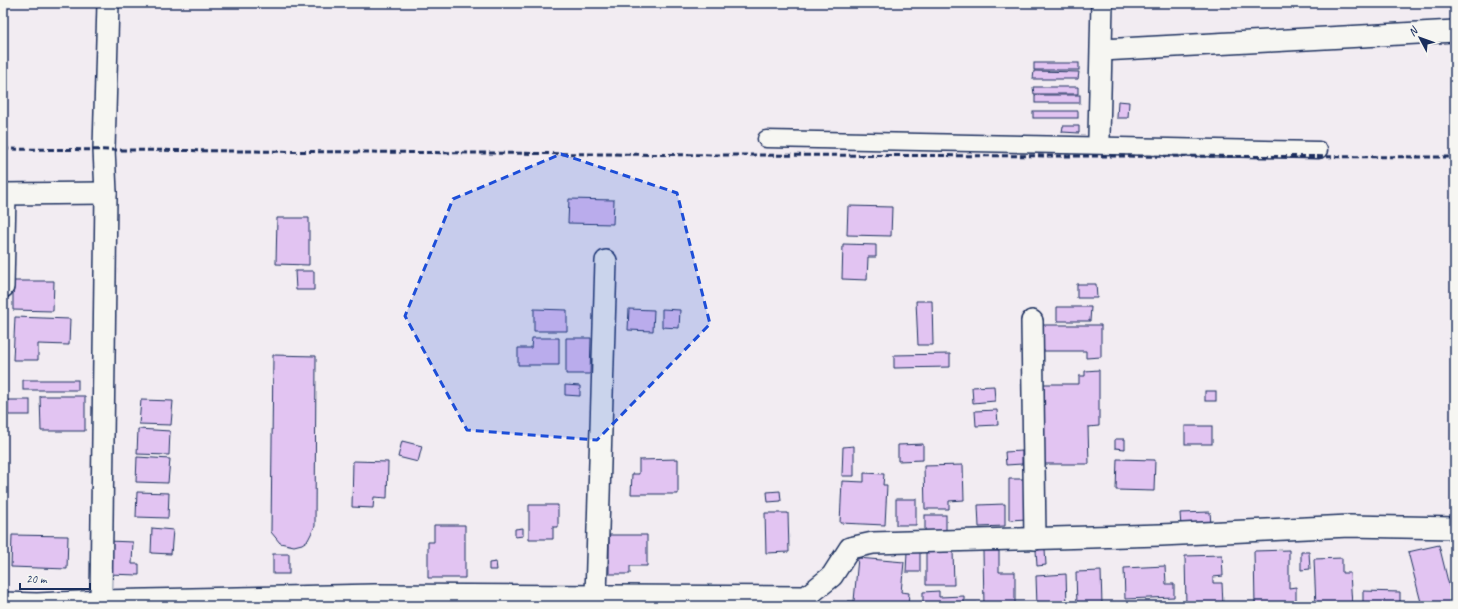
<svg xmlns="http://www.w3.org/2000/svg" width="1458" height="609" viewBox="0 0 1458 609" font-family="Caveat,sans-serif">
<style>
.building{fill:#e2c4f2;stroke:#1b2f5e}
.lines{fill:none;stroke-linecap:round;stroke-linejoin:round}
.pedestrian-casing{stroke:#1b2f5e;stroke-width:19}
.minor-casing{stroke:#1b2f5e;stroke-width:24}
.pedestrian{stroke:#f6f6f2;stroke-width:16}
.minor{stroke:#f6f6f2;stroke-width:21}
.rail{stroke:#1b2f5e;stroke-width:3;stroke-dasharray:6 3;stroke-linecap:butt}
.marked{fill:#1d4ed8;fill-opacity:0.2;stroke:#1d4ed8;stroke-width:3;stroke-dasharray:8 5;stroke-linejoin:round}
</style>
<rect width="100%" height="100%" fill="#f2ecf2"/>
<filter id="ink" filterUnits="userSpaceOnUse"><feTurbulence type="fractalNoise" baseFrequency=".025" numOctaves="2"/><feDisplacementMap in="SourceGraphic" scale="8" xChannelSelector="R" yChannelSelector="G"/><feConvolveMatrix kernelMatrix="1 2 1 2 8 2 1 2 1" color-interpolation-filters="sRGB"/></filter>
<g filter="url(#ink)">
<g class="building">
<rect x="1034" y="63" width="45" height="7"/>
<polygon points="1034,71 1079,72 1078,79 1033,79"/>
<polygon points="1033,87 1078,87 1078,94 1034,94"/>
<rect x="1035" y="95" width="45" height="8"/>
<polygon points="1118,101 1129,102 1128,118 1117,118"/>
<rect x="1033" y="111" width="45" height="7"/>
<polygon points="1063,126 1079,126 1079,133 1062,132"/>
<polygon points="569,199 614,200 613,224 568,223"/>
<polygon points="848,206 892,207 891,236 847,235"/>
<polygon points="277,218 309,218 309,265 276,264"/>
<polygon points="843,244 876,245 876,257 868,257 867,280 842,279"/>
<polygon points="295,271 314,271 314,290 296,290"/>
<polygon points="13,281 54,281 53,311 13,310"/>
<polygon points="1077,284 1096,284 1097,298 1077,298"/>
<polygon points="916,301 932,301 933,345 918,345"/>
<polygon points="1057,307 1091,307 1090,321 1057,321"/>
<polygon points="534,309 567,310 567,331 534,331"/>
<polygon points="629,309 654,310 653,331 628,330"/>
<polygon points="662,309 680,310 679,328 662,327"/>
<polygon points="15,317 70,319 69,345 38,344 38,360 13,360"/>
<polygon points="1042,325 1101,325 1101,357 1086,358 1086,351 1043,351"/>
<polygon points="532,338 559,338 559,365 518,365 518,348 531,348"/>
<polygon points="566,338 591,338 590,374 566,374"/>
<polygon points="950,354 950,367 894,368 894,355"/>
<polygon points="273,355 316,356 315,526 308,540 302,544 294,546 280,543 271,532"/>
<polygon points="1099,370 1099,426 1088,427 1089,464 1043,464 1043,384 1079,384 1079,376 1085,376 1085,371"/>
<rect x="23" y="380" width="55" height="10"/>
<polygon points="565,385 580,386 580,396 565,395"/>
<polygon points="994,386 995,401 973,403 972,387"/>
<rect x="1205" y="391" width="11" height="10"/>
<polygon points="40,396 85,396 85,431 41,431"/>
<rect x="8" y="400" width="22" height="15"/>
<polygon points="141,400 173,401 171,425 139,424"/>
<polygon points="997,410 998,425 976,426 975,411"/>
<rect x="1185" y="426" width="27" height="18"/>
<polygon points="138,429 170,431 169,455 137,454"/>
<polygon points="1115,439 1125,439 1125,449 1115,448"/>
<polygon points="402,441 422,446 418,462 398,457"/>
<polygon points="923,444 923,460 898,461 898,445"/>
<polygon points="854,446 854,476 842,476 843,447"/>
<polygon points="1022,451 1022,464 1006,465 1005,452"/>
<polygon points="137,457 170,459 168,483 136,482"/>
<polygon points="678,459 678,494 631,494 632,474 639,474 639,460"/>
<polygon points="1117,459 1155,460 1154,491 1116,490"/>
<polygon points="353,461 388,462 387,498 374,497 373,508 352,507"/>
<polygon points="963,465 964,500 949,501 949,509 925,509 924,466"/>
<polygon points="864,473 884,474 883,485 887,485 885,525 840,523 842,481 864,482"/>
<polygon points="1009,479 1027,479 1027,519 1009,520"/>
<polygon points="780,491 781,501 768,502 767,492"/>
<polygon points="137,492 169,493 168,518 136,517"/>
<rect x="896" y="499" width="20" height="26"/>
<polygon points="1005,504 1005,526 979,527 978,505"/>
<polygon points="529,505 558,505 558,527 553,527 553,539 529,539"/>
<polygon points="1210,512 1211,525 1181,527 1180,513"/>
<polygon points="765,513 788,513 789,552 766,553"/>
<rect x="925" y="515" width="21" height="17"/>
<polygon points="434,525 465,525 465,578 428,578 428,542 434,542"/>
<polygon points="152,528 173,530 171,554 151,553"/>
<polygon points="523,528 523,536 515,537 515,529"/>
<polygon points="12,535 68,536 67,569 11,567"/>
<polygon points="609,535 647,535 647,566 630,566 630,574 609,574"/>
<polygon points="108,541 133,542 132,564 139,564 139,575 107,574"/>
<polygon points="1439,545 1454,606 1422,606 1408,552"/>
<polygon points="1045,549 1046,565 1037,566 1036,550"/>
<polygon points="1289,550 1289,588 1296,587 1296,606 1255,606 1254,551"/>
<polygon points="926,551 953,551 954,585 926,585"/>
<polygon points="983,551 999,551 999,572 1015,572 1015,606 984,606"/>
<polygon points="907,552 920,552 920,572 906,572"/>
<polygon points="1301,552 1309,552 1310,569 1301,570"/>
<rect x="273" y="554" width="16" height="20"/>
<polygon points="1222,555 1223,576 1213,577 1213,583 1222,583 1223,606 1186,606 1185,556"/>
<polygon points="858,558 904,562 901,592 909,593 908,606 847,606 848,601 854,601"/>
<polygon points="1342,558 1342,573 1350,573 1352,606 1316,606 1314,559"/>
<polygon points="496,562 497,570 489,570 489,563"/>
<polygon points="1165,566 1166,584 1174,584 1174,597 1125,599 1124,568"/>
<polygon points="1101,571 1102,605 1077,606 1076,572"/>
<polygon points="1066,574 1067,606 1037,606 1036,576"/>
<polygon points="939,591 939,597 964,596 964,603 977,603 977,606 923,606 923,592"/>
<polygon points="1363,591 1400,592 1400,606 1363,606"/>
</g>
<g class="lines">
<g class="pedestrian-casing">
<polyline id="pedestrian" points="766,139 1319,150"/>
</g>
<g class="minor-casing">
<g id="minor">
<polyline points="1102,50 1455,31"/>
<polyline points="1099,137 1102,3"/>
<polyline points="3,194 106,193"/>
<polyline points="3,287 5,194"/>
<polyline points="1032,321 1035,539"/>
<polyline points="596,596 606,261"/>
<polyline points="101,601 106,193 104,149 108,3"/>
<polyline points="3,603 37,604 101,601 375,595 806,597 832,576 850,548 873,543 1161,535 1349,526 1455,528"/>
</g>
</g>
<use href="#pedestrian" class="pedestrian"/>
<use href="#minor" class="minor"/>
<polyline class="rail" points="3,149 720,155 1455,157"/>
</g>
</g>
<path class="marked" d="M561 154 677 193 710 324 597 440 467 430 405 316 453 199Z"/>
<rect width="1458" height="609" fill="none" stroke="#f6f6f2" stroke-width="16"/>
<rect x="8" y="8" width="1442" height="593" fill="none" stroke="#1b2f5e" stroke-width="1.5" filter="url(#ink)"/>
<g transform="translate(1420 38) rotate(311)" stroke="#f6f6f2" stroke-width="3" paint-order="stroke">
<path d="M0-3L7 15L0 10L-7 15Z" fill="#1b2f5e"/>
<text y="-6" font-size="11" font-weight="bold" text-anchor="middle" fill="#1b2f5e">N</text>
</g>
<path d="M20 583v6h70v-6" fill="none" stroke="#1b2f5e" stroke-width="2"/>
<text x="26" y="583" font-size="12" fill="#1b2f5e" stroke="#f6f6f2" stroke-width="3" paint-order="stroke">20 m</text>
</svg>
